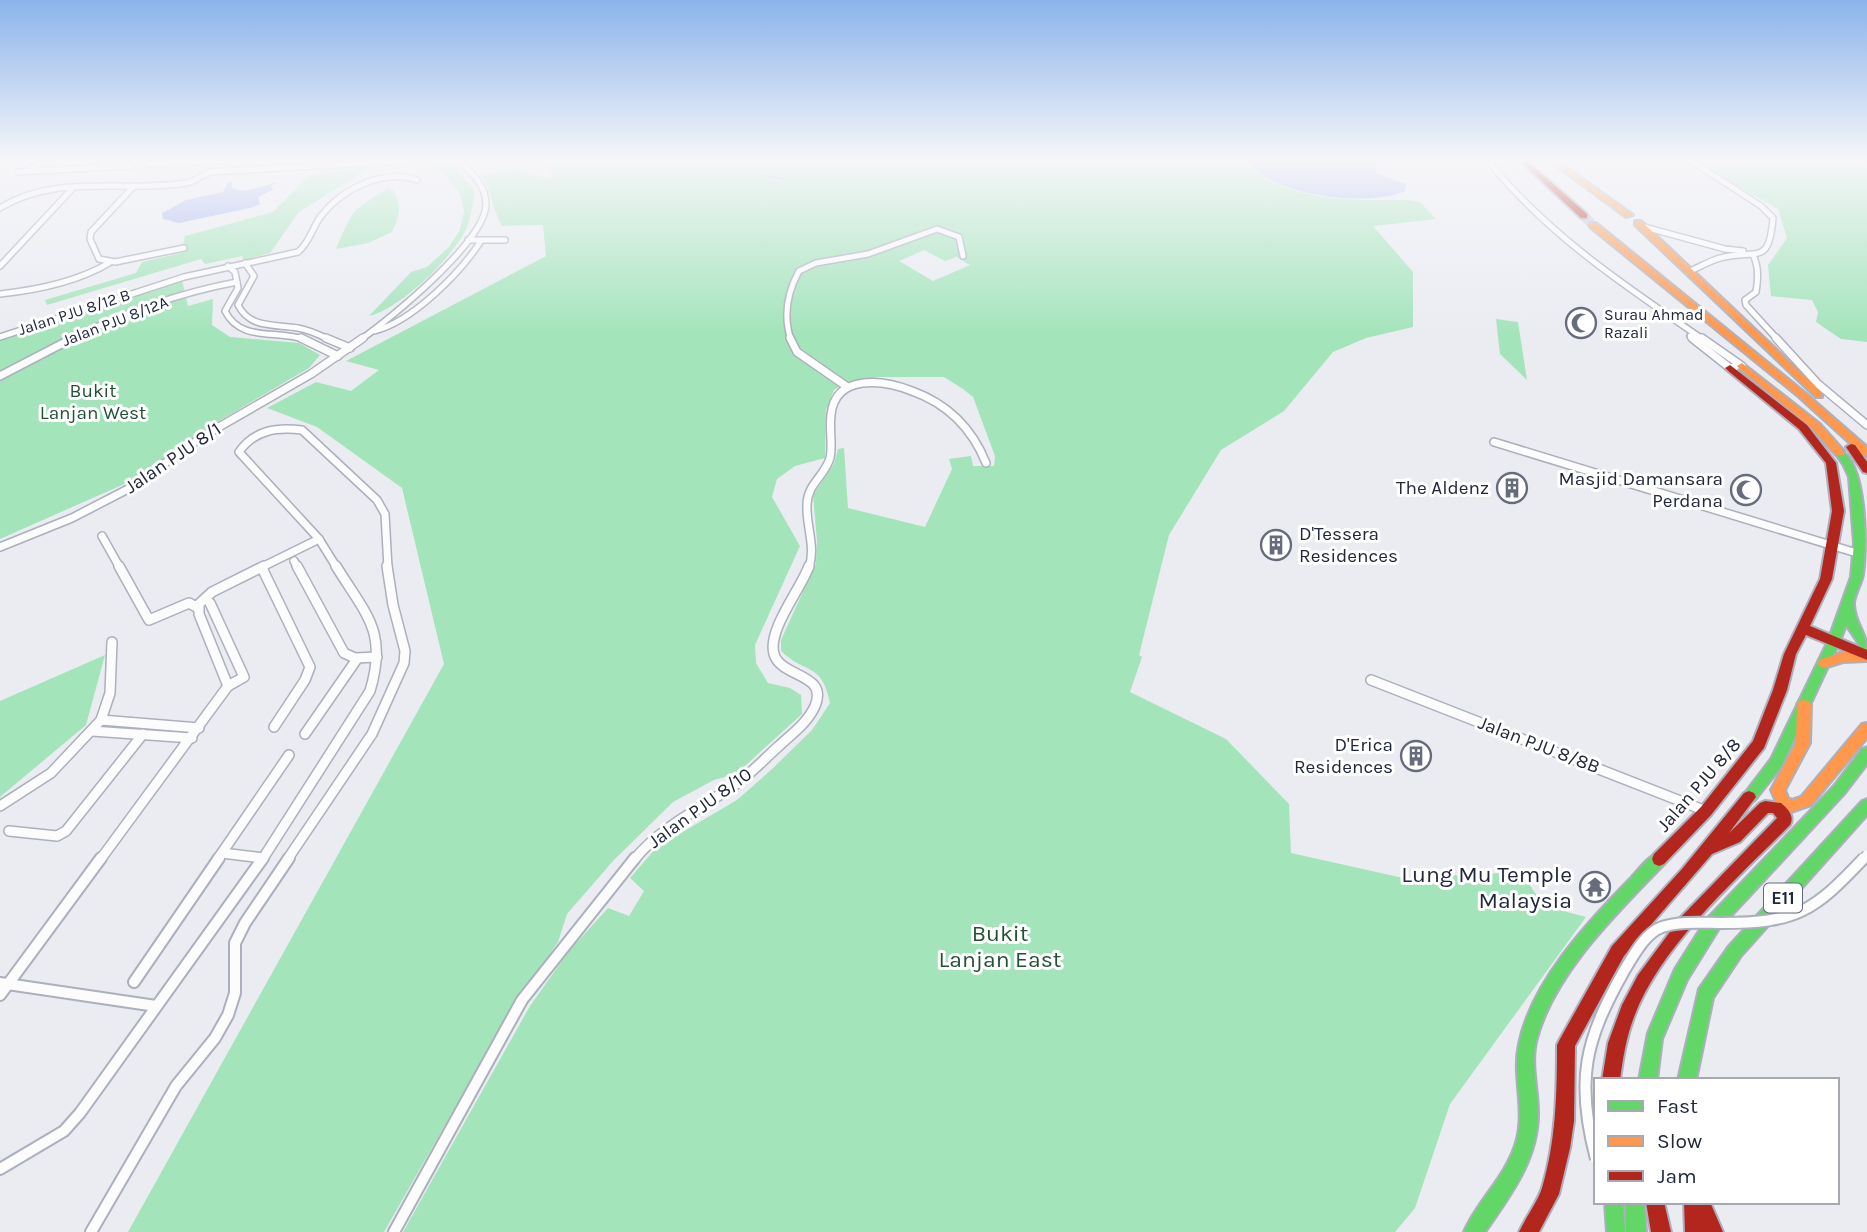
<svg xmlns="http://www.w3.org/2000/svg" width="1867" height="1232" viewBox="0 0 1867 1232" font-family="Karla,sans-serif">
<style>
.green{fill:#a4e4bb;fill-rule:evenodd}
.water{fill:#a3b3ef}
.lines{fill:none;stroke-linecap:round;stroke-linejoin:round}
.stream{stroke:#a3b3ef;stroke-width:2}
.highway-tunnel{stroke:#c2c5ce;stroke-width:10;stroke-dasharray:10 5;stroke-linecap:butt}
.street-far3-casing{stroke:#acb0bd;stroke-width:8}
.street-far2-casing{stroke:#acb0bd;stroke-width:10}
.street-far1-casing{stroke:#acb0bd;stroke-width:12}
.street-casing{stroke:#acb0bd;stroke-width:14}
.fast-casing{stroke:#acb0bd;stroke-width:4}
.slow-casing{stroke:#acb0bd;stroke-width:4}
.jam-casing{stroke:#acb0bd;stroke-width:4}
.street-far3{stroke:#fcfcfd;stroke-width:5}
.street-far2{stroke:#fcfcfd;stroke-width:7}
.street-far1{stroke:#fcfcfd;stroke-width:9}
.street{stroke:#fcfcfd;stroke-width:10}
.fast{fill:#63d668;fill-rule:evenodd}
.slow{fill:#ff974d;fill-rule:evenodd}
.jam{fill:#b3261e;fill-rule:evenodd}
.street-bridge-far1-casing{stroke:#acb0bd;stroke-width:12;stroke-linecap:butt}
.street-bridge-casing{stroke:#acb0bd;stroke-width:14;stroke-linecap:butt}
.street-bridge-far1{stroke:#fcfcfd;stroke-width:9}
.street-bridge{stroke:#fcfcfd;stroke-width:10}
.labels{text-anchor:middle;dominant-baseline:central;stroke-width:6;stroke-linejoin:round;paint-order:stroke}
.far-street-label{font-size:16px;fill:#21273d;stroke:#fff}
.far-poi-label{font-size:16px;fill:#21273d;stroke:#fff;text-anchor:start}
.shield{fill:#fff;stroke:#646877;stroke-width:2}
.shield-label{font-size:18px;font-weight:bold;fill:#21273d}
.park-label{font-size:19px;fill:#235232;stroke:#fff}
.street-label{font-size:19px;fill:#21273d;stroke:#fff}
.poi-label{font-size:19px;fill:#21273d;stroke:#fff;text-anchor:end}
.near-poi-label{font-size:23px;fill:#21273d;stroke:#fff;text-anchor:end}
.near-park-label{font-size:23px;fill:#235232;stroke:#fff}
</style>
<rect width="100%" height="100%" fill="#eaecf2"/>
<g class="green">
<path d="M543 160H1245L1247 166C1295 203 1352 200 1410 200L1420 202 1436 219 1373 226 1413 272V327L1366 338 1333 352 1284 411 1221 450 1169 535 1139 655 1142 657 1130 692 1226 739 1289 804 1291 853 1403 878 1521 872 1544 906 1586 917 1450 1104 1415 1208 1395 1232H403L530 1006 569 951 608 908 629 916 644 891 630 878 657 847 737 800 771 770 812 730 830 703C822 662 806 675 781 651V640L816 563 817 541 813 495 834 464 838 449 844 448 848 508 925 527 952 469 949 459 971 456 973 466H994L995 456 973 397 963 389 944 377H880L847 382 834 390 826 410 825 458 795 466 777 479 772 497 800 546 755 645 756 663 768 683 790 688 801 695 802 714 736 774 714 780 673 802 613 861 567 914 558 942 501 1027 384 1232H128L444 664 402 488 317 427 267 408 316 382 351 391 379 370 346 361 546 256 543 225 502 226C491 206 493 194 481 174L517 170 548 179 553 177ZM924 250 945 261 956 257 970 265 933 281 899 261Z"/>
<polygon points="1742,160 1843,160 1867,168 1867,342 1841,339 1816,322 1818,312 1812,300 1771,296 1768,265 1787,238 1778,209 1704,167 1714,162 1749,168"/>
<path d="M440 161 451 165 474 189C473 202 472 216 467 227 454 257 400 309 369 316L411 272 427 267 449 247 460 230 464 211 460 193 439 169 413 165 371 167 299 212 270 253 244 260 242 256 205 264 201 259 47 305 45 300 136 273 142 262 181 253 185 236 273 212 309 175 353 169 359 165Z"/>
<path d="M387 189 393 190C402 207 400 215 392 232L368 243 336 249C353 211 350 211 387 189Z"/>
<polygon points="182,280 188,306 213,299 212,325 230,337 299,343 320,355 309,368 207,428 147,474 0,539 0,339"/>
<polygon points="1496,319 1518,322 1527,380 1500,354"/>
<polygon points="105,655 86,725 0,797 0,701"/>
</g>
<g class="water">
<path d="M1247 160H1378L1376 173 1406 184 1405 191C1369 208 1269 196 1247 160Z"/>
<path d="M228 182H232V188C247 195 263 185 278 182L271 186 273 190 258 197 260 204 250 208 179 223 163 219 162 213 186 200 223 192Z"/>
</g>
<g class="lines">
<polyline class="stream" points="765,175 785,179"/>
<polyline class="highway-tunnel" points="1584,216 1593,225"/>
<g class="street-far3-casing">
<g id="street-far3">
<polyline points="216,160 237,163 251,160"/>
<path d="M1487 160C1548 235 1625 286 1704 340"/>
<polyline points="103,163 118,160"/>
<polyline points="148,164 217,161"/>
<polyline points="27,171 46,160"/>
<polyline points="18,172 131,166"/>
<polyline points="134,186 91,232 90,239 99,259 115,262 184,248"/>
<path d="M0 208C55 173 125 193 186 183 196 182 202 174 211 172L424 160"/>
<polyline points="1641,226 1725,249 1743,251"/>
<polyline points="468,240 505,240"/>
<path d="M1753 255C1759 267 1758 279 1756 292L1745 300 1746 305 1778 340"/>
<path d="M245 263 254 276 238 305C250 329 275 324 298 328 309 330 320 335 330 340"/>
<polyline points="0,266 72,189"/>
<path d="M228 266 235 272 238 288 225 311C241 343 277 329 306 340"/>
<path d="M1688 272C1698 268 1709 261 1720 258 1756 248 1769 268 1773 218L1761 206 1690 160"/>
<path d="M0 294C37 290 77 282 109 263"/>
<path d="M374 331C412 322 460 273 481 241"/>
<polyline points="1690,336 1695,340"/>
<path d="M0 337 184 277 298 252C310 242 312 228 321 216 342 189 384 168 417 180"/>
<path d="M69 340C123 313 178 293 237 282"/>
<path d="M360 340C390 319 486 241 486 204 486 185 471 172 458 160"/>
<path d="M791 340C783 316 787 293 799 271L816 263 868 254 937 229 959 237 963 256"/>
</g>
</g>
<g class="street-far2-casing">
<g id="street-far2">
<polyline points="301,338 338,356"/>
<polyline points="326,338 350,348"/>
<polyline points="790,338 797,352 846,386"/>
<polyline points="1692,338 1730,368 1735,367"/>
<polyline points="1702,338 1742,366"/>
<polyline points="1776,338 1818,384 1867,425"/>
<polyline points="0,376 73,338"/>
<polyline points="1494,442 1860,554"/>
<polyline points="102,536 120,568"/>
<polyline points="0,547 72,518 128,489 205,435 311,374 363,338"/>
<polyline points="294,561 298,568"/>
<polyline points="260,568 319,539"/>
<path d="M337 568 319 539 239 452C254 430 277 427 302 430L377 500 385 514 388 568"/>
<path d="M809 568C816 546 806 527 807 505 807 484 825 476 830 458 833 445 829 429 831 415 835 373 884 380 912 391 948 404 972 428 986 463"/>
</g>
</g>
<g class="street-far1-casing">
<g id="street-far1">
<polyline points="119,566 149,620 189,603 198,608"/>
<polyline points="297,566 344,653 355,658 377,657"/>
<polyline points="262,568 310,667 305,680 274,727"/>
<polyline points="210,603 244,677 228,686"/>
<polyline points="1371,680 1706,811"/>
<polyline points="101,720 199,728"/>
<polyline points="92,731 192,738"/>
<polyline points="305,734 357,659"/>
<polyline points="0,806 51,773 101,720 110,693 112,642"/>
<polyline points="9,831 57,836 66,831 143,734"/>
<polyline points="222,853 263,858"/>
<polyline points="100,860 228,686 199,614 199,604 212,592 264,566"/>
<polyline points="217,860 289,755"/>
<path d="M262 860 370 691C388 631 366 615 336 566"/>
<polyline points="287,860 372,734 404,663 405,651 393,605 387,566"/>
<path d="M634 860C660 827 702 808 736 784 752 773 765 758 780 745 793 733 808 722 815 706 829 673 781 678 774 654 767 630 801 589 809 566"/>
</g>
</g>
<g class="street-casing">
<g id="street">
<polyline points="134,982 219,858"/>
<polyline points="0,983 156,1006"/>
<polyline points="0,995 101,858"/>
<polyline points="0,1169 64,1131 80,1113 263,858"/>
<polyline points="91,1232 176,1086 215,1038 228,1015 235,993 235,943 245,923 289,858"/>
<polyline points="394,1232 522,1000 635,858"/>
</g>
</g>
<g class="fast-casing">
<g id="fast">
<path d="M1840 450C1867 463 1867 546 1863 574 1862 584 1853 596 1854 605 1855 624 1867 632 1867 652L1863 650 1846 625 1840 641 1781 767 1754 801 1749 803 1744 801 1742 797 1771 759 1828 641 1851 577 1854 543 1849 477 1843 464 1835 453Z"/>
<polygon points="1867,747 1867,764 1844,794 1718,930 1687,980 1662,1039 1657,1080 1639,1080 1648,1033 1675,969 1706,920 1834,786 1862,749"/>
<polygon points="1867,799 1867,815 1741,956 1713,998 1696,1080 1678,1080 1699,989 1729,946 1862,801"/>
<path d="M1659 852 1664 854 1666 859 1664 864C1618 912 1555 972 1537 1038 1530 1062 1538 1088 1538 1112 1539 1158 1510 1196 1485 1232H1464C1478 1199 1507 1177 1517 1139 1525 1107 1512 1075 1519 1044 1531 983 1586 924 1628 881 1637 872 1647 857 1659 852Z"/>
<polygon points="1605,1202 1623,1202 1625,1232 1607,1232"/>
<polygon points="1626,1202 1644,1202 1646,1232 1626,1232"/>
</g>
</g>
<g class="slow-casing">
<g id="slow">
<polygon points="1548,160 1556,160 1633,215 1626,217"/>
<polygon points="1635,221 1641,221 1822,393 1822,397 1816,397 1635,225"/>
<polygon points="1590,223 1596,223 1804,392 1867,447 1867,456 1863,455 1798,396 1590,227"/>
<polygon points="1742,363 1820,424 1844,451 1844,455 1836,455 1812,428 1739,368 1737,366"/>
<polygon points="1843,652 1867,653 1867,661 1843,662 1824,668 1819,666 1818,663 1819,660"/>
<polygon points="1804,700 1809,701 1811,705 1810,743 1785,790 1788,798 1792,800 1801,797 1862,724 1867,723 1867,738 1811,805 1791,812 1778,806 1771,790 1796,743 1797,705 1799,701"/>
</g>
</g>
<g class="jam-casing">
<g id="jam">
<polygon points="1519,160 1526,160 1587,214 1587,218 1581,218"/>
<polygon points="1730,365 1807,425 1836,463 1844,511 1832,579 1810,626 1867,650 1867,660 1806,635 1796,654 1787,690 1764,748 1711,815 1664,864 1659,866 1654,864 1652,859 1654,854 1701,807 1753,741 1773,690 1784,654 1820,579 1832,511 1826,463 1799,429 1727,370 1725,368"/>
<polygon points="1851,444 1855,445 1867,462 1867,473 1863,472 1846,447"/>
<path d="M1749 791 1754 793 1756 797 1729 833 1760 803 1765 801 1781 803C1788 809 1795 816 1790 825 1737 879 1661 945 1634 1017 1626 1038 1623 1058 1620 1080H1602L1608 1043 1622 1005 1638 975 1681 917 1777 818 1773 813H1768L1740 842 1712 854 1624 956 1575 1046 1574 1121 1570 1148 1559 1194 1539 1232H1519C1526 1217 1537 1203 1542 1188 1556 1141 1557 1094 1557 1045L1560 1039 1612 946 1682 869 1744 793Z"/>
<polygon points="1646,1202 1664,1202 1671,1232 1651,1232"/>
<polygon points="1684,1202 1710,1202 1723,1232 1685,1232"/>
</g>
</g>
<use href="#street-far3" class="street-far3"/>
<use href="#street-far2" class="street-far2"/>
<use href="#street-far1" class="street-far1"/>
<use href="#street" class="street"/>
<use href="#fast" class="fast"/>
<use href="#slow" class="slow"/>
<use href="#jam" class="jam"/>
<g class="street-bridge-far1-casing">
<polyline id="street-bridge-far1" points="1862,860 1867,855"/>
</g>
<g class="street-bridge-casing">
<path id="street-bridge" d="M1596 1159C1575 1080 1585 1040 1624 971 1633 956 1645 933 1662 927 1681 921 1702 923 1721 923 1797 923 1813 912 1864 858"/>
</g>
<use href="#street-bridge-far1" class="street-bridge-far1"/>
<use href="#street-bridge" class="street-bridge"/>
</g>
<linearGradient id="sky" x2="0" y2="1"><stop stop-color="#8cb4eb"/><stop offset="0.48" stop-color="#f6f6f9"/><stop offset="1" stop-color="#f6f6f9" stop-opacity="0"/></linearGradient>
<rect width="1867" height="333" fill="url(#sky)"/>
<defs>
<g id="mosque-ring" transform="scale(1.575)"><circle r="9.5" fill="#fff" stroke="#676c7c" stroke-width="1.5"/><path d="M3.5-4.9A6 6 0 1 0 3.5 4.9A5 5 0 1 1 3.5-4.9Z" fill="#676c7c"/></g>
<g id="building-ring" transform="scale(1.575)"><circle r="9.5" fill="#fff" stroke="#676c7c" stroke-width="1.5"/><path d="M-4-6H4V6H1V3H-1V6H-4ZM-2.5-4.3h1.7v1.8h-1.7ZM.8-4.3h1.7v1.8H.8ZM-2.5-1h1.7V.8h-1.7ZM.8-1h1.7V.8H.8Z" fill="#676c7c"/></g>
<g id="temple-ring" transform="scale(1.575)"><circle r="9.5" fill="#fff" stroke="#676c7c" stroke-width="1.5"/><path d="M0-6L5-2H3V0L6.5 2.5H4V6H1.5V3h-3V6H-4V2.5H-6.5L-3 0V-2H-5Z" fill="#676c7c"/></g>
</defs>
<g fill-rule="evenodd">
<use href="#mosque-ring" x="1581" y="323"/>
<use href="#building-ring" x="1512" y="488"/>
<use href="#mosque-ring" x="1746" y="490"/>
<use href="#building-ring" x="1276" y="545"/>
<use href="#building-ring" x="1416" y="756"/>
<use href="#temple-ring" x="1595" y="887"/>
</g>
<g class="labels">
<g class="far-street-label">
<text transform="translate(74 312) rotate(-18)">Jalan PJU 8/12 B</text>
<text transform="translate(115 321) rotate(-21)">Jalan PJU 8/12A</text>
</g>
<g class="far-poi-label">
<text x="1604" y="314">Surau Ahmad<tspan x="1604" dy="18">Razali</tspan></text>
</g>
<rect class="shield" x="1764" y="883.5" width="38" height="29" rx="5"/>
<g class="shield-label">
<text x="1783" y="898">E11</text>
</g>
<g class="park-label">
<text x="93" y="391">Bukit<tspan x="93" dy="22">Lanjan West</tspan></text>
</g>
<g class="street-label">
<text transform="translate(173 458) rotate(-34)">Jalan PJU 8/1</text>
<text transform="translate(1539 745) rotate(21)">Jalan PJU 8/8B</text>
<text transform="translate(1699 785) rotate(-49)">Jalan PJU 8/8</text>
<text transform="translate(700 808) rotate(-36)">Jalan PJU 8/10</text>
</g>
<g class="poi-label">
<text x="1723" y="479">Masjid Damansara<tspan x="1723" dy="22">Perdana</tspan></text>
<text x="1489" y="488">The Aldenz</text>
<text x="1299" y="534" text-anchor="start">D'Tessera<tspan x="1299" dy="22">Residences</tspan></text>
<text x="1393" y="745">D'Erica<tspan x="1393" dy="22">Residences</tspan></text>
</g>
<g class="near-poi-label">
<text x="1572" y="874">Lung Mu Temple<tspan x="1572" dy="26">Malaysia</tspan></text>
</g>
<g class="near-park-label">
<text x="1000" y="933">Bukit<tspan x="1000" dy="26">Lanjan East</tspan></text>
</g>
</g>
<rect x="1594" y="1078" width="245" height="126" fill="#ffffff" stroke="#a6a9b1" stroke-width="2"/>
<rect x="1608" y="1101" width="35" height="10" fill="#63d668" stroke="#a6a9b1" stroke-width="2"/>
<text x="1657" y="1113" font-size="21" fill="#21273d">Fast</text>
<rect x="1608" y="1136" width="35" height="10" fill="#ff974d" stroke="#a6a9b1" stroke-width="2"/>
<text x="1657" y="1148" font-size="21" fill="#21273d">Slow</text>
<rect x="1608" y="1171" width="35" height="10" fill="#b3261e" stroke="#a6a9b1" stroke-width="2"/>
<text x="1657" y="1183" font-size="21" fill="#21273d">Jam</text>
</svg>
